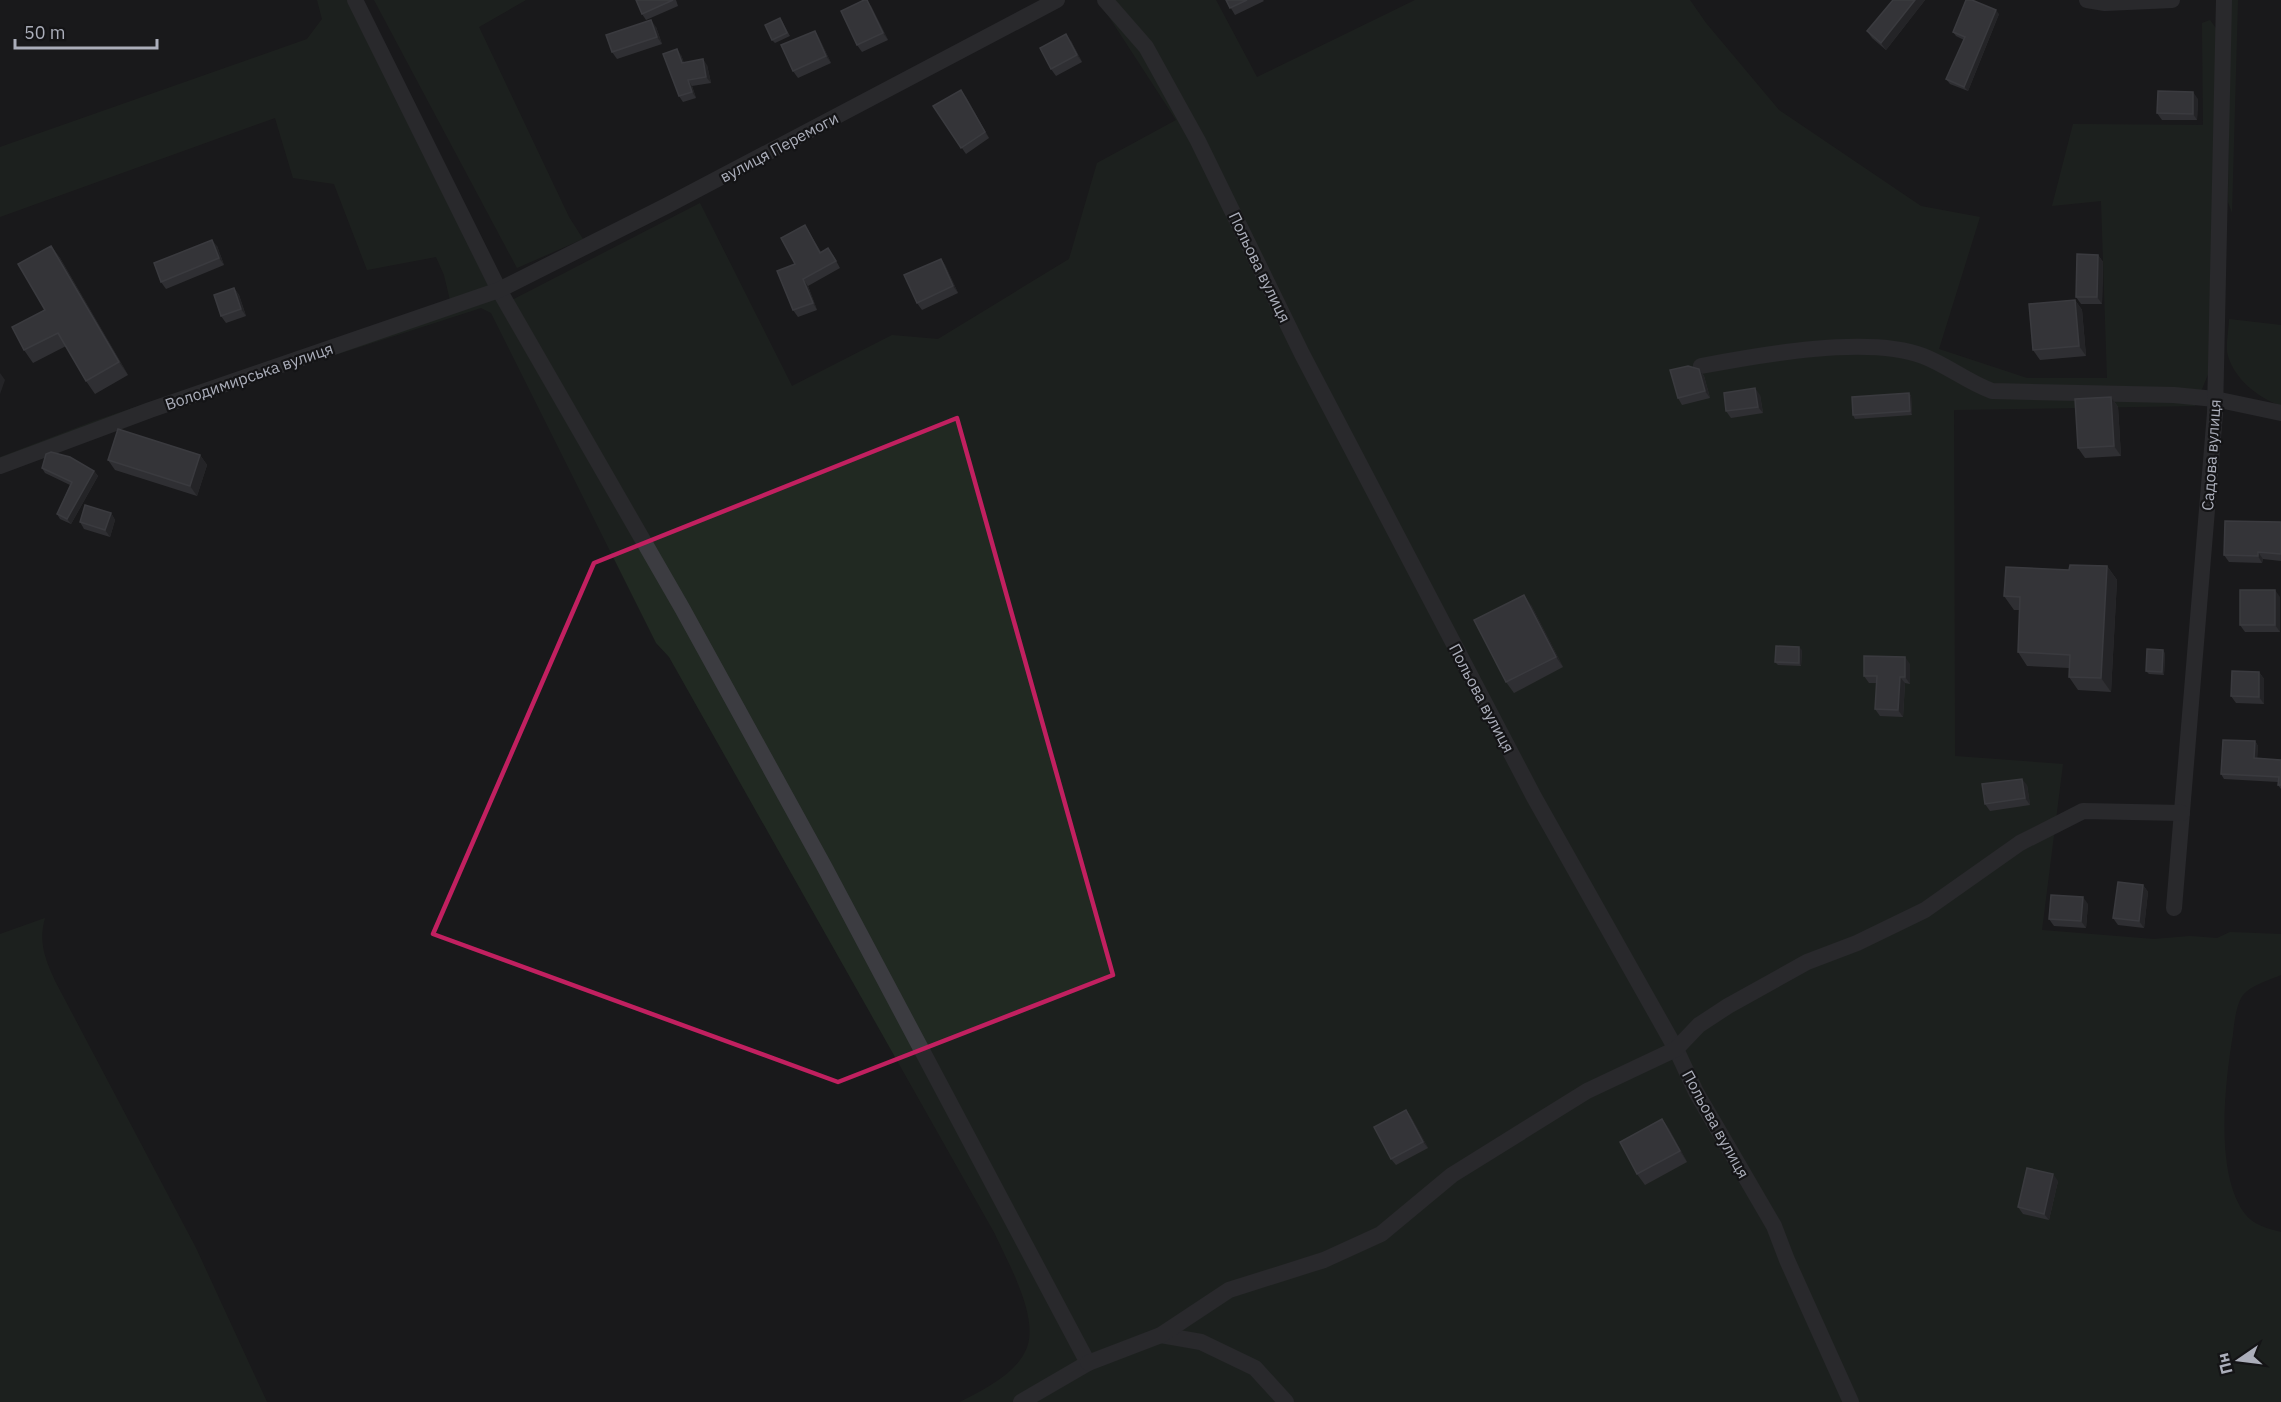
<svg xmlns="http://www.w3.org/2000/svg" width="2281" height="1402" viewBox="0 0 2281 1402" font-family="'IBM Plex Sans',sans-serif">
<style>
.green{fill:#212922}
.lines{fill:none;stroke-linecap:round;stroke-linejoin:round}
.minor{stroke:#3c3c41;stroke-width:16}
.wall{fill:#4a4a50}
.shaded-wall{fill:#323236}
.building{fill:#55555b;stroke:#62636a;stroke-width:1.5}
.marked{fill:none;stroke:#c12060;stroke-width:4.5;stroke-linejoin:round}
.labels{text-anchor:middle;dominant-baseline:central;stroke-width:4.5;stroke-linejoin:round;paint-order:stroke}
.street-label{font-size:16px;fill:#abaeba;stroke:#141416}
</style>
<rect width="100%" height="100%" fill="#19191b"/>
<g class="green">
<path d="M317 0H350L512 300 700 203 792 386 892 335 938 339 1069 259 1097 163 1176 120 1098 0H1216L1257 77 1415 0H1690L1706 23 1779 110 1921 206 1980 217 1939 349 2027 378H2107L2101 201 2052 206 2073 124 2203 125 2202 23 2210 20 2218 31 2211 367 2195 406 1954 410 1955 756 2063 764 2042 930 2154 939 2190 936 2217 938 2230 932 2281 934V975C2269 980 2248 986 2241 998 2236 1007 2234 1023 2233 1034 2225 1082 2214 1173 2245 1214 2253 1225 2269 1229 2281 1232V1402H960C982 1390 1013 1376 1025 1352 1042 1321 1008 1263 995 1234L669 657 656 643 491 313 481 308 227 390 0 473V457L94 421 450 300 444 275 436 257 367 270 334 184 293 178 275 118 0 217V147L307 39 322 19Z"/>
<polygon points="374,0 526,0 479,27 569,217 583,239 517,268"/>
<polygon points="2230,0 2238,0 2232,213 2228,202"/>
<path d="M2229 319 2281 325V406C2258 397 2236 381 2228 356 2225 346 2229 330 2229 319Z"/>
<path d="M45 918C38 942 45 959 55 981L196 1248 267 1402H0V934Z"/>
</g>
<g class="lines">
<g class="minor">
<polyline points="355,0 499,290 682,608 824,866 1088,1363 1021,1402"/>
<polyline points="1105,0 1146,47 1198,141 1302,354 1534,797 1676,1049 1696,1092 1774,1226 1787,1260 1851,1402"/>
<polyline points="2087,0 2105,3 2172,0"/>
<path d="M1701 366C1759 355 1868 335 1923 356 1947 365 1967 382 1992 391L2174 395 2215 399 2281 413"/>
<polyline points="0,466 150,410 499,290 666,206 1057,0"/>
<polyline points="2174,908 2215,413 2224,0"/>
<polyline points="1161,1335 1201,1342 1255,1368 1286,1402"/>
<polyline points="1088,1363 1161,1335 1229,1290 1324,1260 1381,1234 1452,1175 1587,1091 1676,1049 1699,1025 1728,1006 1807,962 1857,943 1925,910 2020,843 2083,811 2182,813"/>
</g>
</g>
<g class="wall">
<polygon points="636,0 676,0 678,6 646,20 642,14"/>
<polygon points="1226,0 1263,0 1264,1 1235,15"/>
<polygon points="1893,0 1925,0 1886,50 1872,38 1867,31"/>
<polygon points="871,6 888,40 862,52 857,45"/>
<polygon points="1999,14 1968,91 1950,84 1946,79 1964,40 1956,36 1953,32"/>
<polygon points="782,21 790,36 775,43 772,40"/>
<polygon points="656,27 662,44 617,59 612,52"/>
<polygon points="815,31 819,38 831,63 798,78 793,71"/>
<polygon points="1071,41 1082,62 1056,76 1051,69"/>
<polygon points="681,55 684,63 707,65 711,83 692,86 696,98 683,102 679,96"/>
<polygon points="966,97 989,138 966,154 933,106"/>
<polygon points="2198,99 2197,120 2162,120 2157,113"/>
<polygon points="805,225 821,252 833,255 840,268 808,286 817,310 798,317 793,310 795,264"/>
<polygon points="51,246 60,258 128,375 95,394 86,381 66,346 33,363 24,350 45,310"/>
<polygon points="217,246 224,265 166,289 161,282"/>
<polygon points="2098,255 2103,262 2102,304 2081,304 2076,297"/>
<polygon points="941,259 945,265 958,293 922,310 917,303"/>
<polygon points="234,288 239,295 246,316 226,323 221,316"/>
<polygon points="2075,300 2082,310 2086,356 2040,360 2033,350"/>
<polygon points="1699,369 1704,376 1710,398 1682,405 1678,398"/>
<polygon points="1909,393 1911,396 1912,415 1855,419 1853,415"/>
<polygon points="1760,395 1763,413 1731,418 1726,411"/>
<polygon points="2111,397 2118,407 2121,456 2085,458 2078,448"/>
<polygon points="200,455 207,465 197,496 115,470 108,460"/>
<polygon points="42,468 94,471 98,476 71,524 60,519 57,514 70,485 45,473"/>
<polygon points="111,513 115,520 110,537 84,529 80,522"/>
<polygon points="2281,522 2281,561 2263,559 2262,563 2229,562 2224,555"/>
<polygon points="2107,566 2117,580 2111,692 2078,690 2069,677 2069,668 2027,666 2018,652 2020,610 2014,610 2004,596 2069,570"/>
<polygon points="2280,597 2280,632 2245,632 2240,625"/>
<polygon points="1531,605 1563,667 1514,693 1506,682"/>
<polygon points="1802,650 1801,666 1778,665 1775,662"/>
<polygon points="2165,653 2164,675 2149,674 2146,671"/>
<polygon points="1910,664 1910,684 1905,683 1903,717 1880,716 1875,709 1877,683 1869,683 1864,676"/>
<polygon points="2259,672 2264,679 2264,704 2236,703 2231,696"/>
<polygon points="2255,741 2258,746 2257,758 2281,760 2281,789 2278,785 2278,782 2224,779 2221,774"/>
<polygon points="2027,785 2030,805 1990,811 1985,804"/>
<polygon points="2143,885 2148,892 2144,928 2118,925 2113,918"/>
<polygon points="2088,904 2086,928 2054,926 2049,919"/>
<polygon points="1406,1110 1411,1117 1428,1148 1396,1165 1391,1159"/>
<polygon points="1662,1119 1669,1129 1687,1162 1645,1185 1637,1174"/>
<polygon points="2058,1181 2049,1220 2023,1214 2018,1207"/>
</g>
<g class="shaded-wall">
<polygon points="867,0 871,6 888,40 883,33"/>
<polygon points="1915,0 1925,0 1886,50 1881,43"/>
<polygon points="1996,10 1999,14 1968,91 1964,87"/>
<polygon points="651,20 656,27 662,44 657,37"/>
<polygon points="815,31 819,38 831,63 826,56"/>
<polygon points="1066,34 1071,41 1082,62 1077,55"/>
<polygon points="677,49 681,55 686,69 682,63"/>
<polygon points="703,59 707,65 711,83 706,77"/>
<polygon points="688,80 692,86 696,98 692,92"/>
<polygon points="961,90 966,97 989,138 985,132"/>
<polygon points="2193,92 2198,99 2197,120 2193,114"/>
<polygon points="212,240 217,246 224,265 219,258"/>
<polygon points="51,246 60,258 128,375 119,362"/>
<polygon points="2098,255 2103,262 2102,304 2097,297"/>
<polygon points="941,259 945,265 958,293 953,286"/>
<polygon points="803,279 808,286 817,310 813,303"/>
<polygon points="234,288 239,295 246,316 241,309"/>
<polygon points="2075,300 2082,310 2086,356 2079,346"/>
<polygon points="1699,369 1704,376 1710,398 1705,391"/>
<polygon points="0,373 5,380 0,394"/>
<polygon points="1755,388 1760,395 1763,413 1758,407"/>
<polygon points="1909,393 1911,396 1912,415 1910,411"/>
<polygon points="2111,397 2118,407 2121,456 2114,446"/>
<polygon points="200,455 207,465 197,496 190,486"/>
<polygon points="94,471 98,476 71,524 67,519"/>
<polygon points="111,513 115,520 110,537 105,530"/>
<polygon points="2258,552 2263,559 2262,563 2258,556"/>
<polygon points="2107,566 2117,580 2111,692 2101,678"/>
<polygon points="2275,590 2280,597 2280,632 2275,625"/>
<polygon points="1524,595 1531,605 1563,667 1556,657"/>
<polygon points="1799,647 1802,650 1801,666 1799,663"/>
<polygon points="2163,650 2165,653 2164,675 2162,672"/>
<polygon points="1905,657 1910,664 1910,684 1905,677"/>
<polygon points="2259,672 2264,679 2264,704 2259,697"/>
<polygon points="1900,677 1905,683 1903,717 1898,710"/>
<polygon points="2255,741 2258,746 2257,762 2254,758"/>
<polygon points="2022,779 2027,785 2030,805 2025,798"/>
<polygon points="2143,885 2148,892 2144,928 2139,921"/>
<polygon points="2083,897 2088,904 2086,928 2081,921"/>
<polygon points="1406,1110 1411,1117 1428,1148 1423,1142"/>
<polygon points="1662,1119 1669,1129 1687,1162 1680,1151"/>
<polygon points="2053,1174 2058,1181 2049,1220 2044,1214"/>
</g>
<g class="building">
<polygon points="636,0 673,0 642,14"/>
<polygon points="864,0 867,0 883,33 857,45 841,11"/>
<polygon points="1226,0 1247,0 1230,8"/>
<polygon points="1893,0 1915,0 1881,43 1867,31"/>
<polygon points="1966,0 1972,0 1996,10 1964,87 1946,79 1965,37 1953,32"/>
<polygon points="780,18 787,33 772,40 765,25"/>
<polygon points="651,20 657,37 612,52 606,35"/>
<polygon points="815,31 826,56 793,71 781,45"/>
<polygon points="1066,34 1077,55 1051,69 1040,48"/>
<polygon points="677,49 682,63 703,59 706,77 688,80 692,92 679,96 663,54"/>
<polygon points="961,90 985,132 961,148 933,106"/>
<polygon points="2158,91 2193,92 2193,114 2157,113"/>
<polygon points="805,225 820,253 828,248 836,261 803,279 813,303 793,310 777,271 795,264 781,238"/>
<polygon points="212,240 219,258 161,282 154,263"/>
<polygon points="51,246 119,362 86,381 58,333 24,350 12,327 45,310 18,264"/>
<polygon points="2077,254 2098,255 2097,297 2076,297"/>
<polygon points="941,259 953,286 917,303 904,275"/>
<polygon points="234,288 241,309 221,316 214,295"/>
<polygon points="2075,300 2079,346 2033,350 2029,304"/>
<polygon points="1688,366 1699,369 1705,391 1678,398 1670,370"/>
<polygon points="1755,388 1758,407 1726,411 1724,393"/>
<polygon points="1909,393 1910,411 1853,415 1852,397"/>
<polygon points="2111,397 2114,446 2078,448 2075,399"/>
<polygon points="118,429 200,455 190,486 108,460"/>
<polygon points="51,452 70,457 94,471 67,519 57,514 72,482 42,468 46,454"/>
<polygon points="85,505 111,513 105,530 80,522"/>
<polygon points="2225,521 2281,522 2281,554 2258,552 2258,556 2224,555"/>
<polygon points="2070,565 2107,566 2101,678 2069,677 2070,655 2018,652 2020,597 2004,596 2006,567 2069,570"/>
<rect x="2240" y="590" width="35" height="35"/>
<polygon points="1524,595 1556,657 1506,682 1474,620"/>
<polygon points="1776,646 1799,647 1799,663 1775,662"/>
<polygon points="2147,649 2163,650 2162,672 2146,671"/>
<polygon points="1864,656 1905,657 1905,677 1900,677 1898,710 1875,709 1877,676 1864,676"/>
<polygon points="2232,671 2259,672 2259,697 2231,696"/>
<polygon points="2223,740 2255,741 2254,758 2281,760 2281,785 2278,785 2279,777 2221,774"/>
<polygon points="2022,779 2025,798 1985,804 1982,784"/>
<polygon points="2118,882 2143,885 2139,921 2113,918"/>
<polygon points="2051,895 2083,897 2081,921 2049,919"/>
<polygon points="1406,1110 1423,1142 1391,1159 1374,1127"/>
<polygon points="1662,1119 1680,1151 1637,1174 1620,1142"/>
<polygon points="2027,1168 2053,1174 2044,1214 2018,1207"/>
</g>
<path d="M0 0H2281V1402H0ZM957 418 1113 975 838 1082 433 934 594 563Z" fill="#19191b" fill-opacity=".55" fill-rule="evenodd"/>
<path class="marked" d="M957 418 1113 975 838 1082 433 934 594 563Z"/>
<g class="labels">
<g class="street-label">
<text transform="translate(779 147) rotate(-28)">вулиця Перемоги</text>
<text transform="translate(1260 267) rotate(64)">Польова вулиця</text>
<text transform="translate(249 376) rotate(-19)">Володимирська вулиця</text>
<text transform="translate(2211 455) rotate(-86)">Садова вулиця</text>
<text transform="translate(1482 698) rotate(62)">Польова вулиця</text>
<text transform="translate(1716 1124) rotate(61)">Польова вулиця</text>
</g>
</g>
<g transform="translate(2239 1360) rotate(256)" stroke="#141416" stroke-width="4.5" paint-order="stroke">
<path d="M0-4.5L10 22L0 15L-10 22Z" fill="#abaeba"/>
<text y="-9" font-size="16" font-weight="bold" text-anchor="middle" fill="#abaeba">Пн</text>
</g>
<path d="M15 39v9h142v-9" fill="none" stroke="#abaeba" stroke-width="3"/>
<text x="24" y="39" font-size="18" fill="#abaeba" stroke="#141416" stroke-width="4.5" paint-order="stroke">50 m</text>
</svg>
